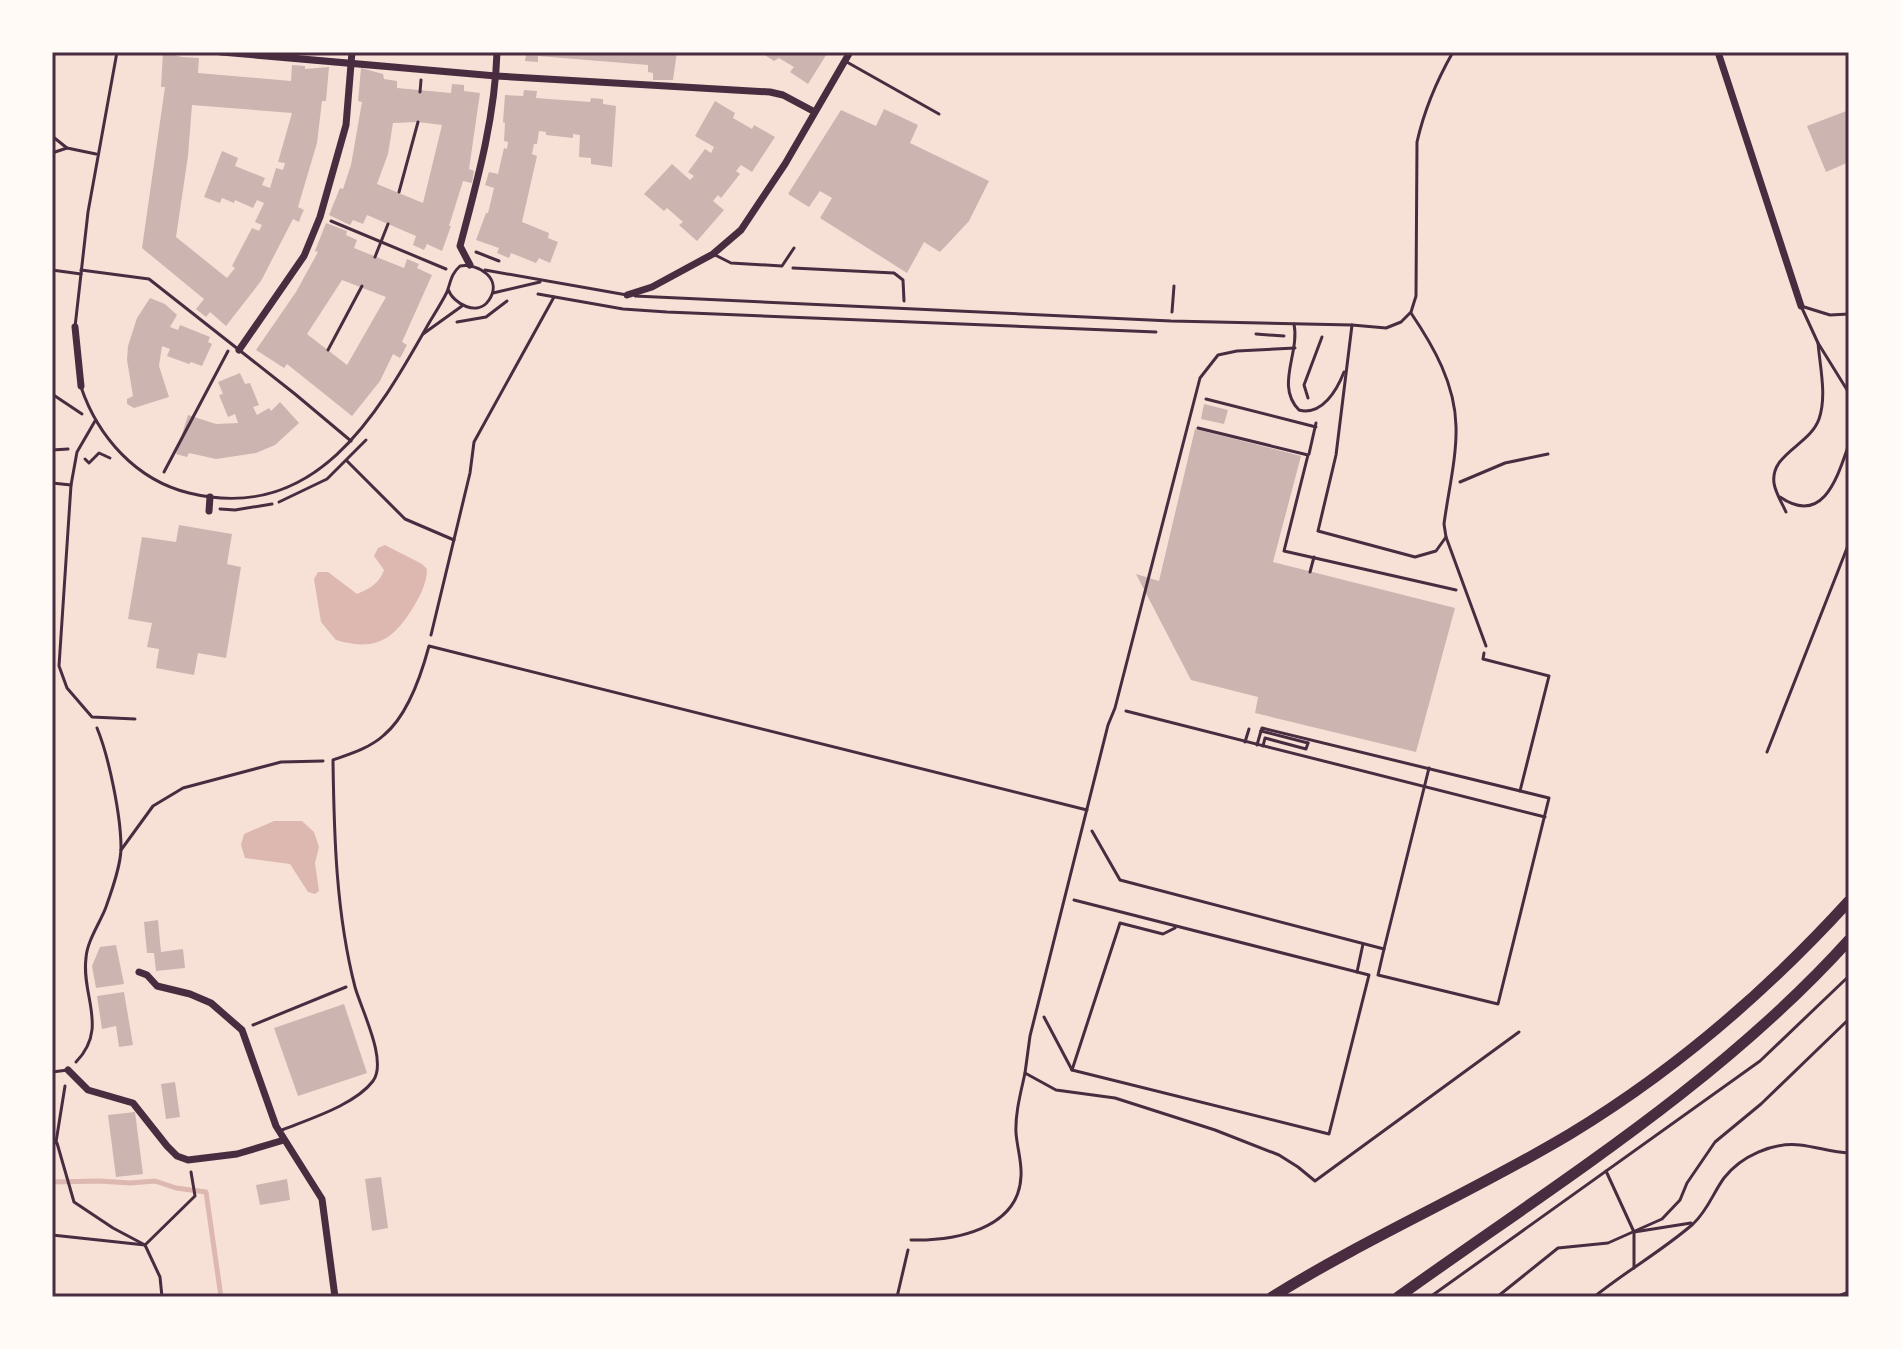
<svg xmlns="http://www.w3.org/2000/svg" width="1901" height="1349" viewBox="0 0 1901 1349" font-family="Lato,sans-serif">
<style>
.water{fill:#dcb8b0}
.lines{fill:none;stroke-linecap:round;stroke-linejoin:round}
.stream{stroke:#dcb8b0;stroke-width:5}
.building{fill:#ccb4b1;fill-rule:evenodd}
.path{stroke:#4a2c40;stroke-width:3}
.service{stroke:#4a2c40;stroke-width:3}
.minor{stroke:#4a2c40;stroke-width:7}
.trunk{stroke:#4a2c40;stroke-width:11}
.neatline{fill:none;stroke:#4a2c40;stroke-width:3}
</style>
<rect width="100%" height="100%" fill="#f7e1d7"/>
<g class="water">
<path d="M385 545 422 564 427 569C427 584 419 598 411 611 391 642 373 651 336 640L321 622 314 579 318 572H328L357 594C369 589 380 583 384 570L374 556 378 548Z"/>
<polygon points="274,821 302,821 314,832 319,847 315,863 319,891 315,894 308,892 290,864 245,858 241,845 244,834"/>
</g>
<g class="lines">
<polyline class="stream" points="52,1182 99,1181 130,1183 155,1181 176,1188 206,1192 221,1297"/>
</g>
<g class="building">
<path d="M163 52 182 57 199 58 198 73 291 81 292 65 305 66V69L329 67 326 101H322L317 143 298 207 304 210 301 216 299 222 293 219 261 281 226 326 210 312 206 317 196 309 204 299 142 248 165 87H161ZM192 105 292 113 278 162 285 163 283 170 276 168 270 188 262 185 265 178 235 166 238 158 222 151 204 197 220 203 222 198 234 203 235 200 253 208 257 200 264 203 255 222 262 225 259 231 252 228 232 266 235 268 227 278 176 237 188 156Z"/>
<polygon points="520,52 677,52 673,80 653,80 653,73 648,72 648,65 538,56 538,62 525,61 526,55"/>
<polygon points="760,52 828,52 808,84 790,72 794,67 779,58 774,61"/>
<path d="M361 68 383 74 384 79 397 81V88L451 93 452 84 464 85V91L480 93 469 169 474 171 472 183 463 181 449 226H451L442 251 427 244 424 250 413 245 416 236 367 215 363 224 353 220 350 225 329 215 340 188 343 189 351 165 362 102 358 101ZM418 122 442 125 423 203 377 184 388 154 393 123Z"/>
<polygon points="524,90 537,91 536,98 590,102 591,98 603,99 603,104 616,106 612,167 591,164 591,158 579,157 580,135 573,134 573,138 546,135 546,132 539,131 537,144 534,144 532,154 537,156 522,222 549,233 548,238 558,242 550,263 539,258 536,263 511,253 509,258 497,253 499,248 476,240 486,213 488,213 494,188 485,185 489,172 498,174 504,148 507,149 508,142 504,141 505,123 503,122 505,95 523,96"/>
<polygon points="715,101 735,113 733,118 752,129 754,125 775,137 752,172 741,165 736,171 740,174 721,198 718,195 713,201 724,210 697,241 679,225 683,222 667,208 664,211 644,194 672,164 690,180 694,176 688,172 705,149 711,153 714,147 695,136"/>
<polygon points="884,109 918,125 910,143 989,181 969,221 940,252 924,242 907,273 820,218 832,198 820,191 809,207 788,194 841,110 876,126"/>
<polygon points="1849,110 1849,162 1826,172 1807,126"/>
<path d="M326 223 347 231 346 235 357 240 354 248 404 268 407 259 419 264 417 268 432 275 402 342 407 345 400 358 393 354 380 381 352 416 287 364 284 368 256 350 296 292 318 252 315 251ZM342 280 386 297 347 365 307 334Z"/>
<polygon points="150,298 165,304 177,315 170,327 178,330 180,325 210,337 208,342 212,344 202,366 191,362 189,364 167,356 170,349 162,346 159,366 169,397 134,408 127,404 127,399 133,396 127,360 128,346 137,318"/>
<polygon points="240,373 245,384 250,383 259,405 253,407 257,415 269,408 271,411 280,402 299,423 275,445 256,453 216,459 189,453 187,457 176,454 188,415 216,424 238,423 235,414 228,417 219,395 223,394 218,382"/>
<polygon points="1204,404 1228,410 1224,424 1201,419"/>
<polygon points="1195,429 1301,456 1273,562 1455,608 1416,752 1255,713 1258,697 1191,680 1136,574 1159,581"/>
<polygon points="179,525 232,534 227,564 241,567 226,658 198,653 194,675 156,668 159,649 147,647 152,623 128,619 142,537 176,542"/>
<polygon points="158,920 161,952 183,949 185,968 156,971 154,953 147,953 144,922"/>
<polygon points="116,945 124,984 96,988 92,966 100,947"/>
<polygon points="124,992 133,1045 119,1047 116,1026 102,1029 97,996"/>
<polygon points="344,1004 367,1073 298,1096 274,1028"/>
<polygon points="175,1082 180,1117 166,1119 161,1084"/>
<polygon points="135,1112 143,1174 116,1177 108,1115"/>
<polygon points="381,1177 388,1228 372,1231 365,1179"/>
<polygon points="287,1179 290,1200 260,1205 256,1185"/>
</g>
<g class="lines">
<g class="path">
<polyline points="420,92 421,80"/>
<polyline points="399,192 418,122"/>
<polyline points="331,221 446,269"/>
<polyline points="476,252 499,261"/>
<polyline points="375,257 388,224"/>
<polyline points="793,268 894,273 903,280 904,301"/>
<polyline points="538,294 623,309 667,312 1156,332"/>
<polyline points="1172,312 1174,286"/>
<polyline points="457,322 486,317 507,301"/>
<polyline points="1256,334 1284,336"/>
<polyline points="328,350 362,286"/>
<polyline points="52,394 82,414"/>
<polyline points="1308,398 1304,385 1322,337"/>
<polyline points="1206,399 1316,427"/>
<polyline points="1198,428 1308,455 1284,551 1456,590"/>
<polyline points="52,450 68,449"/>
<polyline points="1309,454 1316,423"/>
<polyline points="85,459 89,463 99,453 110,458"/>
<polyline points="347,461 405,519 454,540"/>
<polyline points="164,472 228,351"/>
<polyline points="1460,482 1505,463 1548,454"/>
<polyline points="279,502 327,479 366,440"/>
<polyline points="220,509 235,510 272,504"/>
<polyline points="1310,572 1314,557"/>
<polyline points="431,635 470,473 474,442 554,297"/>
<polyline points="1484,653 1483,659 1549,676 1520,791"/>
<polyline points="1126,711 1545,817"/>
<polyline points="1261,731 1262,728 1549,798 1498,1004 1378,975 1384,949"/>
<polyline points="1261,731 1308,743"/>
<polyline points="1245,742 1249,729"/>
<polyline points="1257,745 1261,731"/>
<polyline points="1263,746 1265,738 1306,749 1308,743"/>
<polyline points="1767,752 1849,543"/>
<polyline points="1092,831 1120,880 1384,949 1429,768"/>
<polyline points="121,850 153,806 183,788 281,762 323,761"/>
<polyline points="1357,972 1363,944"/>
<polyline points="1044,1017 1072,1070 1329,1134 1369,975 1074,900"/>
<polyline points="253,1025 346,987"/>
<path d="M76 1062C109 1028 81 996 86 958 87 941 100 923 106 907 112 890 121 865 121 848 121 816 109 757 97 728"/>
<polyline points="1072,1070 1120,923 1163,934 1175,928"/>
<polyline points="57,1143 74,1202 113,1228 145,1245 160,1277 162,1297"/>
<polyline points="52,1145 56,1142 65,1086"/>
<polyline points="1606,1171 1634,1232 1691,1223"/>
<polyline points="1634,1232 1634,1268"/>
<polyline points="52,1235 145,1245 195,1196 191,1172"/>
<polyline points="897,1297 908,1250"/>
<polyline points="1430,1297 1760,1061 1849,976"/>
<polyline points="1497,1297 1558,1248 1608,1243 1662,1219 1680,1200 1687,1183 1715,1142 1761,1104 1849,1019"/>
<path d="M1594 1297C1626 1271 1662 1251 1693 1224 1708 1210 1713 1193 1724 1178 1741 1156 1773 1142 1800 1145 1817 1147 1832 1152 1849 1153"/>
<polyline points="1836,1297 1849,1292"/>
</g>
<g class="service">
<polyline points="845,61 939,114"/>
<polyline points="52,136 67,148 96,154"/>
<polyline points="52,153 67,148"/>
<polyline points="713,254 731,263 782,266 794,248"/>
<polyline points="52,270 81,274"/>
<polyline points="81,270 149,279 295,394 351,441"/>
<polyline points="485,270 627,295"/>
<polyline points="493,293 540,282"/>
<path d="M635 296 1171 321 1352 325 1386 328 1401 322 1411 312 1416 296 1417 142C1424 111 1437 80 1453 52"/>
<polyline points="1801,306 1818,343 1849,393"/>
<polyline points="1801,306 1830,315 1849,314"/>
<path d="M1294 324C1300 353 1275 386 1299 410 1322 416 1337 390 1344 372"/>
<path d="M1352 325 1336 455 1318 531 1415 557 1436 551 1446 537 1444 524C1448 493 1457 457 1456 426 1455 384 1434 347 1411 313"/>
<polyline points="75,327 88,212 117,52"/>
<polyline points="423,334 462,306"/>
<polyline points="1295,348 1237,351 1218,355 1200,378 1115,708 1108,725 1030,1036 1025,1073 1056,1090 1115,1098 1215,1130 1279,1155 1298,1167 1315,1181 1519,1032"/>
<path d="M81 387C98 437 136 480 189 493 315 524 376 417 429 323 435 313 442 302 447 292 451 281 451 274 460 266 479 263 503 279 489 300 478 317 453 304 448 289"/>
<polyline points="95,421 77,452 71,485 59,666 67,688 92,717 135,719"/>
<polyline points="52,483 71,485"/>
<path d="M1780 497C1824 527 1838 475 1849 444"/>
<path d="M1786 512C1782 503 1775 492 1774 483 1770 454 1810 445 1819 419 1827 396 1820 367 1818 343"/>
<polyline points="1446,537 1486,646"/>
<polyline points="52,1072 68,1070"/>
<path d="M282 1130C309 1119 355 1105 373 1081 388 1061 361 1009 355 987 336 913 334 835 333 760 350 754 370 748 384 735 408 715 421 676 429 646L1087 810"/>
<path d="M911 1240C953 1241 1019 1230 1021 1176 1022 1162 1017 1147 1016 1133 1015 1113 1021 1092 1025 1073"/>
</g>
<g class="minor">
<polyline points="221,52 496,76 770,92 783,95 813,111"/>
<polyline points="1718,52 1801,306"/>
<path d="M470 265 460 246C477 182 495 118 497 52"/>
<polyline points="627,295 652,287 713,254 741,230 785,164 850,52"/>
<polyline points="75,327 81,386"/>
<polyline points="239,350 304,256 320,217 346,125 352,52"/>
<polyline points="209,511 210,497"/>
<polyline points="139,972 147,975 157,986 190,994 211,1003 242,1030 276,1126 322,1199 335,1297"/>
<polyline points="68,1070 88,1090 133,1103 167,1146 177,1156 188,1160 237,1154 284,1140"/>
</g>
<g class="trunk">
<path d="M1272 1297C1368 1237 1473 1192 1570 1134 1674 1071 1767 991 1849 901"/>
<path d="M1398 1297C1554 1185 1720 1083 1849 940"/>
</g>
</g>
<rect width="1901" height="1349" fill="none" stroke="#fffaf5" stroke-width="108"/>
<rect x="54" y="54" width="1793" height="1241" class="neatline"/>
</svg>
